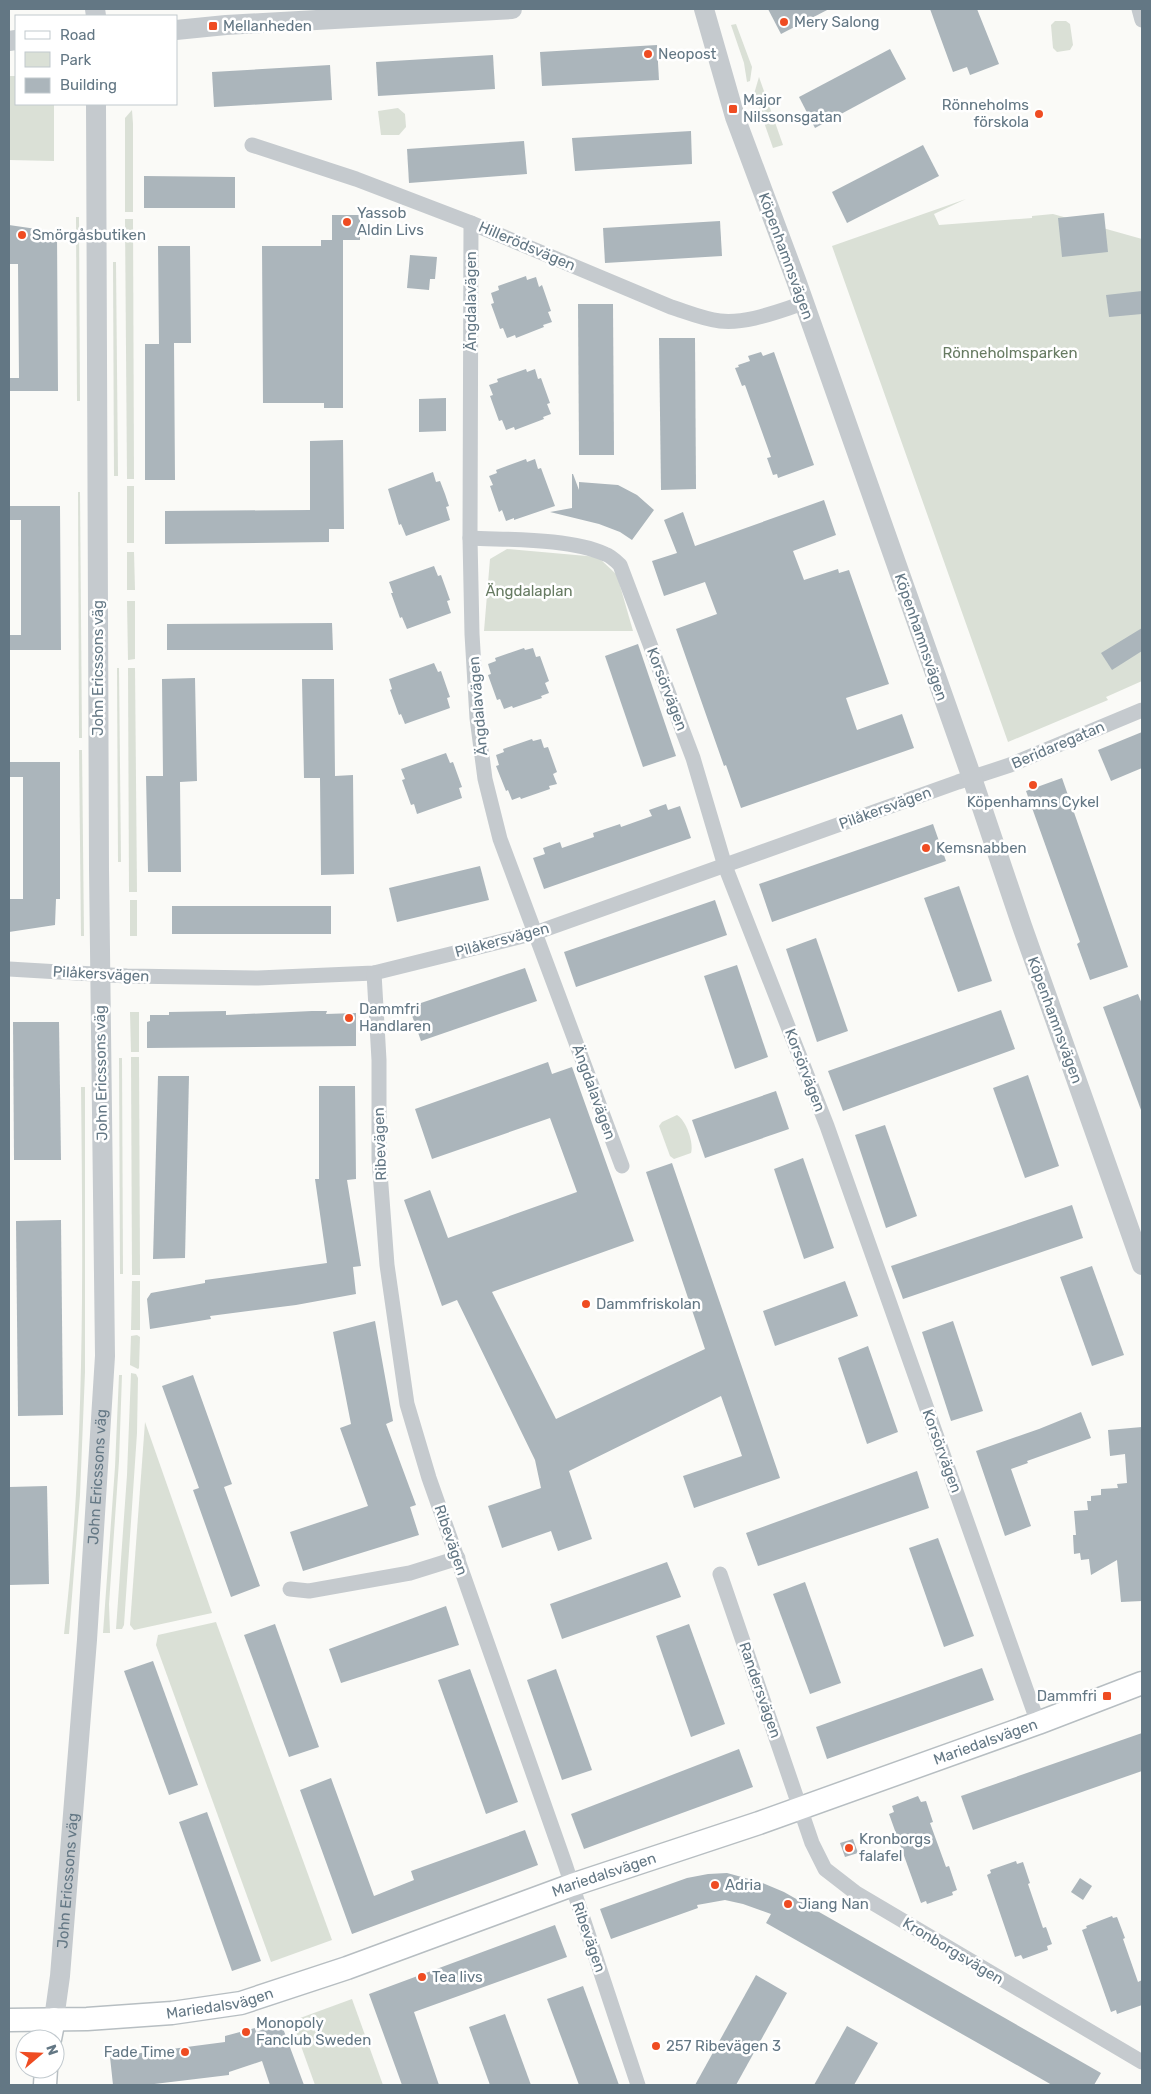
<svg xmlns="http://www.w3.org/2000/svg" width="1151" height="2094" viewBox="0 0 1151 2094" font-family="Rubik,sans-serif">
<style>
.green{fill:#dae0d6}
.building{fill:#abb5bb}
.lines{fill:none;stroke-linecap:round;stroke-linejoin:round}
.secondary-casing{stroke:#b7bec2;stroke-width:25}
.minor{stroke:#c5cace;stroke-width:15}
.tertiary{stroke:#c5cace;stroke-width:20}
.secondary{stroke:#fff;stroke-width:22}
.poi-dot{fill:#ef4c22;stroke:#fff;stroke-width:2}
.labels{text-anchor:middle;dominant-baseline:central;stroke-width:5;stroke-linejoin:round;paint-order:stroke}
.poi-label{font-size:15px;fill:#637784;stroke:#fff;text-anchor:start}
.street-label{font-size:15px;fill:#637784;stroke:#fff}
.park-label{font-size:15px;fill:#677b62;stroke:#fff}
</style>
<rect width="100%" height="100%" fill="#fafaf7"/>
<g class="green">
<polygon points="1055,21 1066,21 1070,24 1073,45 1070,50 1057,52 1053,48 1051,25"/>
<polygon points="736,24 752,67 750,81 747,82 744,63 731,25"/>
<polygon points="9,76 16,76 16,104 54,104 54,161 9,160"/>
<polygon points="759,77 783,145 773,148 754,94"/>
<polygon points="398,108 405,114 406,127 399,135 381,135 378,111"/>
<polygon points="132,110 133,124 133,212 125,212 125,118"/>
<polygon points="966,199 934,214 939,225 1032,218 1032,216 1053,214 1142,239 1142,681 1106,697 1108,700 1008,742 832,246"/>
<polygon points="76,217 79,217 80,401 77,401"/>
<polygon points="125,219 133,219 134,479 127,479"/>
<polygon points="113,262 116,262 118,476 114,476"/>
<rect x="127" y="486" width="7" height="57"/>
<polygon points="78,492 80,492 82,738 79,738"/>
<polygon points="507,549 598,557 617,575 633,631 484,631 490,559"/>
<polygon points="127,552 134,552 135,590 127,590"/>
<polygon points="127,601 135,601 135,659 128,660"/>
<polygon points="117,668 119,668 121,862 118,862"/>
<polygon points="128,668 135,668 137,892 129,892"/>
<polygon points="79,750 82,750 84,936 81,936"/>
<rect x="130" y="900" width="7" height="36"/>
<polygon points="130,1012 139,1012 139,1052 131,1052"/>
<polygon points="131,1057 139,1057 140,1275 132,1275"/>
<polygon points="119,1058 122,1058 123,1274 120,1274"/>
<path d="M81 1087H85V1372L80 1495 69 1634H64C85 1452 83 1269 81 1087Z"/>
<path d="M677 1115C686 1120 694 1143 691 1153L674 1159 670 1156 659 1126 662 1122Z"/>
<polygon points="132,1281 140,1281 140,1330 131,1330"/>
<polygon points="137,1335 140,1337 139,1368 138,1369 130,1365 131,1336"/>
<polygon points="131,1373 136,1374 138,1378 137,1433 124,1625 122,1629 116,1629 127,1475"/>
<polygon points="119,1375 122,1375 119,1461 109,1604 110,1633 103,1633 115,1467"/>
<polygon points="145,1422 212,1613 134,1630 130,1625"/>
<polygon points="216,1622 332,1940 271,1962 156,1645 158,1635"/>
<polygon points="352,1999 383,2085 315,2085 292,2021"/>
</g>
<g class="building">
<polygon points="768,9 829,9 781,34"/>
<polygon points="930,9 977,9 999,64 970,75 967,67 953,72"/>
<polygon points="657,45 659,80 542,86 540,52"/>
<polygon points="890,49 906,79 815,128 799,97"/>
<polygon points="493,55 495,89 378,96 376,62"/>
<polygon points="330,65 332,100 214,107 212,72"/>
<polygon points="691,131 692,164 575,171 572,138"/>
<polygon points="524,141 527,174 409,183 407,149"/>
<polygon points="923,145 939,176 847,223 832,192"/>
<polygon points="144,176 235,177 235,208 144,208"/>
<polygon points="1104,213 1108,252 1062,257 1058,218"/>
<rect x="332" y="215" width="28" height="25"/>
<polygon points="720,221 722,256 605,263 603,228"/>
<polygon points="9,225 57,232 58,391 9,391 9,378 19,378 18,264 9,264"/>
<polygon points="321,240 343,240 343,408 324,408 324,403 263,403 262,246 321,246"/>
<polygon points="158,246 190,246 191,343 174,343 175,480 145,480 145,344 159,344"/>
<polygon points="410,255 437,257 435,279 430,279 429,290 407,288"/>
<polygon points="526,276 527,280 536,277 539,287 542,285 551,311 548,312 552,322 543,325 544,327 516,338 515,335 507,338 503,328 500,329 495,315 491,304 494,303 491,293 499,290 498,286"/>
<polygon points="1142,291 1142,314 1109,317 1106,295"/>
<polygon points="578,304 613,304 614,455 579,455"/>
<polygon points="659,338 695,338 696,489 661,490"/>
<polygon points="761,352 763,356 774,352 814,465 778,478 777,474 773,475 767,458 771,457 745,385 742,386 735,368 739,367 738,365 750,361 748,356"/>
<polygon points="526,369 527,372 535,369 538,379 541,378 550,403 547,404 551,414 543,417 544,419 515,430 514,427 506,430 502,420 499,421 490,396 493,395 489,385 498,382 497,379"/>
<polygon points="446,398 446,431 419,432 419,399"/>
<polygon points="343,440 344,529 329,529 329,542 165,544 165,511 310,510 310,441"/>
<polygon points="526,459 527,462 535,459 538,469 541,468 555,506 514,520 514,518 506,521 502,510 499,512 490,486 493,485 489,476 497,473 496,470"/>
<polygon points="433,472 436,482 440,481 445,494 449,506 446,507 450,520 406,536 401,524 399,525 388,489"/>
<polygon points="572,474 573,474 579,490 579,482 618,485 637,495 654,510 632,540 620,532 599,524 550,512 572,508"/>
<polygon points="824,500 836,535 793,551 804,580 838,569 839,573 849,570 889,684 846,698 857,730 902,714 914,748 741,808 726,765 724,766 676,629 717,614 705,582 664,596 652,561 677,553 664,520 683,512 695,546"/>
<polygon points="9,506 60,506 61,650 9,650 9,635 21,635 21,520 9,520"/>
<polygon points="434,566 438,576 441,575 445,586 450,600 447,601 451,613 407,629 402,617 400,618 391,593 393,593 389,582"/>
<polygon points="332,623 333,650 167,650 167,624"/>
<polygon points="1142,628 1142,651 1112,670 1101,653"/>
<polygon points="638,644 676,756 643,767 605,656"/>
<polygon points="524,648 525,650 533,648 536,657 540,656 549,681 545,683 549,693 541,696 542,698 513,708 512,706 504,709 500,699 497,700 488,675 491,674 488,664 496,661 495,658"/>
<polygon points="434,663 438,672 441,671 450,697 447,698 450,708 405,724 401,714 399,715 390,690 392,689 389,679"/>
<polygon points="195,678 197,781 180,782 181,872 148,872 146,776 163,776 162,679"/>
<polygon points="302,679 334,679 335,776 353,775 354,874 321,875 320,778 304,778"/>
<polygon points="1142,732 1142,768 1111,781 1098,750"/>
<polygon points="532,739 533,741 541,739 544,748 548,747 557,772 553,774 557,784 549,786 550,789 521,799 520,797 512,800 508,790 506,791 496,766 499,765 496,755 504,752 503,749"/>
<polygon points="446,753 450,763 453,762 462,787 459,788 462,798 417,814 414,804 411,805 402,780 405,779 401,769"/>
<polygon points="9,762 60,762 60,899 56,899 55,925 9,932 9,899 23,899 23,777 9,777"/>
<polygon points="1062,778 1128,967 1090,980 1077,944 1080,942 1026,791"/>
<polygon points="666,804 668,810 680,806 691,838 544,889 533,858 545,854 543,848 560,842 562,848 594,837 593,833 620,824 621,827 652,816 649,810"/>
<polygon points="933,824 946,861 772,922 759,884"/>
<polygon points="480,866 489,900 397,922 389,888"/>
<polygon points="959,886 992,981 958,992 924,898"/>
<polygon points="715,900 727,935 576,987 564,952"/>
<rect x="172" y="906" width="159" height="28"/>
<polygon points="816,938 848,1031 817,1042 786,949"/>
<polygon points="737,965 768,1057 735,1069 704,976"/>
<polygon points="525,968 537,1001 421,1041 409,1007"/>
<polygon points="1138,994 1142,1004 1142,1110 1141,1110 1103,1007"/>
<polygon points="1001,1010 1015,1049 843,1111 828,1071"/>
<polygon points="226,1011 226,1015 312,1011 327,1011 326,1014 356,1013 356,1046 147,1048 147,1022 150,1021 150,1015 169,1015 169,1012"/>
<polygon points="13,1022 59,1022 61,1160 14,1160"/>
<polygon points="548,1062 552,1074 572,1067 634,1241 492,1292 556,1419 705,1349 646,1172 672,1163 780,1478 694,1508 683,1476 742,1456 721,1396 569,1471 592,1539 558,1551 551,1531 502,1548 488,1506 541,1488 535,1460 457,1300 442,1306 404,1200 430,1190 448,1238 577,1192 550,1118 432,1159 415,1109"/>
<polygon points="1028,1075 1059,1166 1025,1178 993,1088"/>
<polygon points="158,1076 189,1076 185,1258 153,1259"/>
<polygon points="319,1086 355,1086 356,1179 347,1180 361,1266 353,1267 356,1294 296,1305 210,1316 211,1319 150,1329 147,1299 151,1293 205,1283 205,1280 327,1263 315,1179 319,1179"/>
<polygon points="776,1091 789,1129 705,1158 692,1120"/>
<polygon points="885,1125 917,1216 886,1228 855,1135"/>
<polygon points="803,1158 834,1248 804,1259 774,1169"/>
<polygon points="1072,1205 1083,1238 903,1299 891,1266"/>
<polygon points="61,1220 63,1415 18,1416 16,1221"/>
<polygon points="1092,1266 1124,1355 1092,1366 1060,1277"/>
<polygon points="845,1281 858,1316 775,1346 763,1311"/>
<polygon points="375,1321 393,1421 386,1424 416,1505 410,1507 419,1535 303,1571 290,1532 368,1506 340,1428 351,1424 333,1332"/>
<polygon points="953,1321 983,1411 951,1421 922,1332"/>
<polygon points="868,1346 898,1432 867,1444 838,1358"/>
<polygon points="193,1375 232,1484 224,1487 260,1586 231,1597 193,1490 199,1488 162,1386"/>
<polygon points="1081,1412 1091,1438 1027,1461 1028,1463 1011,1469 1031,1526 1005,1536 976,1451 1039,1429"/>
<polygon points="1142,1427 1142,1601 1121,1602 1117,1560 1091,1575 1089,1559 1081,1560 1080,1553 1074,1554 1073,1535 1076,1535 1074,1511 1088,1510 1087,1501 1091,1501 1091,1496 1101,1495 1101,1489 1118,1488 1117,1484 1127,1483 1125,1454 1110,1456 1108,1430"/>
<polygon points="917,1471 929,1508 758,1566 746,1533"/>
<polygon points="47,1486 49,1584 9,1585 9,1487"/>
<polygon points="938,1538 974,1636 944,1647 909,1548"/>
<polygon points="667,1562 681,1597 562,1639 550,1604"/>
<polygon points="805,1582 841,1683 810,1694 773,1594"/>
<polygon points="446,1606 459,1645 341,1683 329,1649"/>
<polygon points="275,1624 319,1747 289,1757 244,1635"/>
<polygon points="689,1624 725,1724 691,1737 656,1636"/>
<polygon points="153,1661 198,1785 169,1795 124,1671"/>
<polygon points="982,1668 994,1700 827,1759 816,1727"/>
<polygon points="470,1669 518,1802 486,1814 438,1680"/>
<polygon points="556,1669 592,1770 562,1780 527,1680"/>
<polygon points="1142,1733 1142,1771 973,1830 961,1796"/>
<polygon points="739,1749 753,1787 584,1849 571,1814"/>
<polygon points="331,1778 374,1896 414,1880 411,1871 525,1830 538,1865 352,1934 300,1790"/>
<polygon points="918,1796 921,1802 926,1801 933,1822 930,1823 946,1867 949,1866 957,1890 952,1892 953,1895 927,1904 926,1901 921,1903 889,1814 894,1812 892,1806"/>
<polygon points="207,1812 261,1961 232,1971 179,1822"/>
<polygon points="853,1839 858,1853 845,1857 840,1843"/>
<polygon points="1016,1861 1017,1864 1023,1862 1030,1883 1028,1884 1043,1928 1046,1927 1052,1944 1047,1946 1048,1950 1023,1959 1021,1955 1015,1957 987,1875 991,1873 990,1870"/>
<polygon points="727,1873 760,1882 784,1892 1101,2073 1094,2085 1052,2085 766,1923 771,1914 743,1904 725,1900 697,1905 698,1908 611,1939 600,1909 687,1878 708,1874"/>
<polygon points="1080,1878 1092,1886 1083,1900 1071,1892"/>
<polygon points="1112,1916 1113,1918 1117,1917 1125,1938 1123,1939 1138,1982 1142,1980 1142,2005 1117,2014 1116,2010 1111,2012 1082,1930 1087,1928 1086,1926"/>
<polygon points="555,1925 567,1957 414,2012 439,2085 402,2085 369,1994"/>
<polygon points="756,1975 787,1993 736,2085 695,2085"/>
<polygon points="583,1986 619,2085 579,2085 547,1999"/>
<polygon points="505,2014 531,2085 490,2085 469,2027"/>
<polygon points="281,2023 304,2085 270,2085 262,2061 229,2072 229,2075 146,2085 113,2085 110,2057 225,2042 225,2036 255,2028 256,2032"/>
<polygon points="847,2026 878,2043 854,2085 814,2085"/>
</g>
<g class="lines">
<g class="secondary-casing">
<g id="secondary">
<path id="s2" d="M9 2020 87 2019 172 2013 241 2003 347 1968 572 1885 759 1823 1038 1723 1142 1683"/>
<polyline points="50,2039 54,2019"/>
<polyline points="45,2085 46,2069"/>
</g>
</g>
<g class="minor">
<polyline points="1139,9 1142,20"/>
<path d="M252 145 356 179 471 223 671 307C687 312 703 319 720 321 748 324 778 311 804 303"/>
<polyline points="471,223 470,538 472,634 477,718 485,779 500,839 622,1166"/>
<path d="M470 538C509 540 569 538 605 554 611 556 616 561 620 565L693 758 725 866 827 1126 1038 1723"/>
<polyline points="9,969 127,976 258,978 374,973 535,933 958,782 1010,765 1142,710"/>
<polyline points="374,973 379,1060 379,1159 387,1265 407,1404 429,1478 565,1864 638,2085"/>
<polyline points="720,1574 812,1843 825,1869 856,1893 1142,2062"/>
<polyline points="290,1589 309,1591 410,1573 458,1558"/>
</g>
<g class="tertiary">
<polyline points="95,9 96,16"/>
<polyline points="704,9 735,117 796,280 972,778 1022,926 1142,1265"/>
<polyline points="176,30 226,25 512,9"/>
<polyline points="9,41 16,40"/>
<path id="s1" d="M54 2019 60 1976 87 1640 105 1356 99 869 96 104"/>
</g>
<use href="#secondary" class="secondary"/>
</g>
<g class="poi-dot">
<circle cx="784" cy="22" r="5"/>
<rect x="208" y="21" width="10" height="10" rx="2.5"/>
<circle cx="648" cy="54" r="5"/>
<rect x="728" y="104" width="10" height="10" rx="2.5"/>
<circle cx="1039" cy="114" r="5"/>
<circle cx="347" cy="222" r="5"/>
<circle cx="22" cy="235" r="5"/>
<circle cx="1033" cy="785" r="5"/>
<circle cx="926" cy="848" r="5"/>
<circle cx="349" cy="1018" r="5"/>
<circle cx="586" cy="1304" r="5"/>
<rect x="1102" y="1691" width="10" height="10" rx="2.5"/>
<circle cx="849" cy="1848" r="5"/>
<circle cx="715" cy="1885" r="5"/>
<circle cx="788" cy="1904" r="5"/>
<circle cx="422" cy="1977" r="5"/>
<circle cx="246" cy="2032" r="5"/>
<circle cx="656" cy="2046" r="5"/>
<circle cx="185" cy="2052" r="5"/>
</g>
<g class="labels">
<g class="poi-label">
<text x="794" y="22">Mery Salong</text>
<text x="223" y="26">Mellanheden</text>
<text x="658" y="54">Neopost</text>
<text x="743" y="100">Major<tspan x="743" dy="17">Nilssonsgatan</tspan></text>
<text x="1029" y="105" text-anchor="end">Rönneholms<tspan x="1029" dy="17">förskola</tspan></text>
<text x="357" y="213">Yassob<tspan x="357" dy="17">Aldin Livs</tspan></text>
<text x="32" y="235">Smörgåsbutiken</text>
<text x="1033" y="802" text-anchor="middle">Köpenhamns Cykel</text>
<text x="936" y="848">Kemsnabben</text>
<text x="359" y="1009">Dammfri<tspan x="359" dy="17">Handlaren</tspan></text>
<text x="596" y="1304">Dammfriskolan</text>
<text x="1097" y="1696" text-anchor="end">Dammfri</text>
<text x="859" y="1839">Kronborgs<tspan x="859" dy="17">falafel</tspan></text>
<text x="725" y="1885">Adria</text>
<text x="798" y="1904">Jiang Nan</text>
<text x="432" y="1977">Tea livs</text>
<text x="256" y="2023">Monopoly<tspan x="256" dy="17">Fanclub Sweden</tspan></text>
<text x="666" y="2046">257 Ribevägen 3</text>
<text x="175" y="2052" text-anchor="end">Fade Time</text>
</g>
<g class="street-label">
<text transform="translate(527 246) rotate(23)">Hillerödsvägen</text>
<text transform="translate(786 256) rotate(70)">Köpenhamnsvägen</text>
<text transform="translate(471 301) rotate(-90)">Ängdalavägen</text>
<text transform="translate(921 637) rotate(71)">Köpenhamnsvägen</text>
<text transform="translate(98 668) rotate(-90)">John Ericssons väg</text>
<text transform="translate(667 689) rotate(69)">Korsörvägen</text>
<text transform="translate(478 706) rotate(-95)">Ängdalavägen</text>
<text transform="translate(1058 745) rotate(-23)">Beridaregatan</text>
<text transform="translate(885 808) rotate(-20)">Pilåkersvägen</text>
<text transform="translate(502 940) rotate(-15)">Pilåkersvägen</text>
<text transform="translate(101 974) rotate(3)">Pilåkersvägen</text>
<text transform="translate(1055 1020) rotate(70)">Köpenhamnsvägen</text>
<text transform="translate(805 1070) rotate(69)">Korsörvägen</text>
<text transform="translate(101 1073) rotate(-91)">John Ericssons väg</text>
<text transform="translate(594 1092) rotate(70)">Ängdalavägen</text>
<text transform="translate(380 1144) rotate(-92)">Ribevägen</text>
<text transform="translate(942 1451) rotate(70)">Korsörvägen</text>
<text stroke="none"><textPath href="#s1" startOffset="544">John Ericssons väg</textPath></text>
<text transform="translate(451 1540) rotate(71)">Ribevägen</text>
<text transform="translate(760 1690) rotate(71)">Randersvägen</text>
<text stroke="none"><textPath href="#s2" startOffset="1022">Mariedalsvägen</textPath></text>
<text stroke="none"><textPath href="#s2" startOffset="618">Mariedalsvägen</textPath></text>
<text stroke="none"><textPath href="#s1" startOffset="139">John Ericssons väg</textPath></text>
<text transform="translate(589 1937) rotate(71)">Ribevägen</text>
<text transform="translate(953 1951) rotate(31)">Kronborgsvägen</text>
<text stroke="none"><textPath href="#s2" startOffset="212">Mariedalsvägen</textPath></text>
</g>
<g class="park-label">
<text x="1010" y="353">Rönneholmsparken</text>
<text x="529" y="591">Ängdalaplan</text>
</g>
</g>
<rect width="1151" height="2094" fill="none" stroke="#637784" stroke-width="20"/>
<rect x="15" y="15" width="162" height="90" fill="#ffffff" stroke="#c1c9ce"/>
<rect x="25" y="31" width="25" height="8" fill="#ffffff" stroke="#c1c9ce"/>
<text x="60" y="40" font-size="15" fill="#637784">Road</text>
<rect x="25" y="52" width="25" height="15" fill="#dae0d6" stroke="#c1c9ce"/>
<text x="60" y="65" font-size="15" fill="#637784">Park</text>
<rect x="25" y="78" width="25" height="15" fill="#abb5bb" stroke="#c1c9ce"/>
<text x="60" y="90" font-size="15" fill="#637784">Building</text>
<g transform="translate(40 2054) rotate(71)"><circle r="24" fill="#ffffff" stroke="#c1c9ce"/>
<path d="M0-4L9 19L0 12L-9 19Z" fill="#ef4c22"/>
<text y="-8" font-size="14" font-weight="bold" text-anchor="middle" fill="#637784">N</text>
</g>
</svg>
